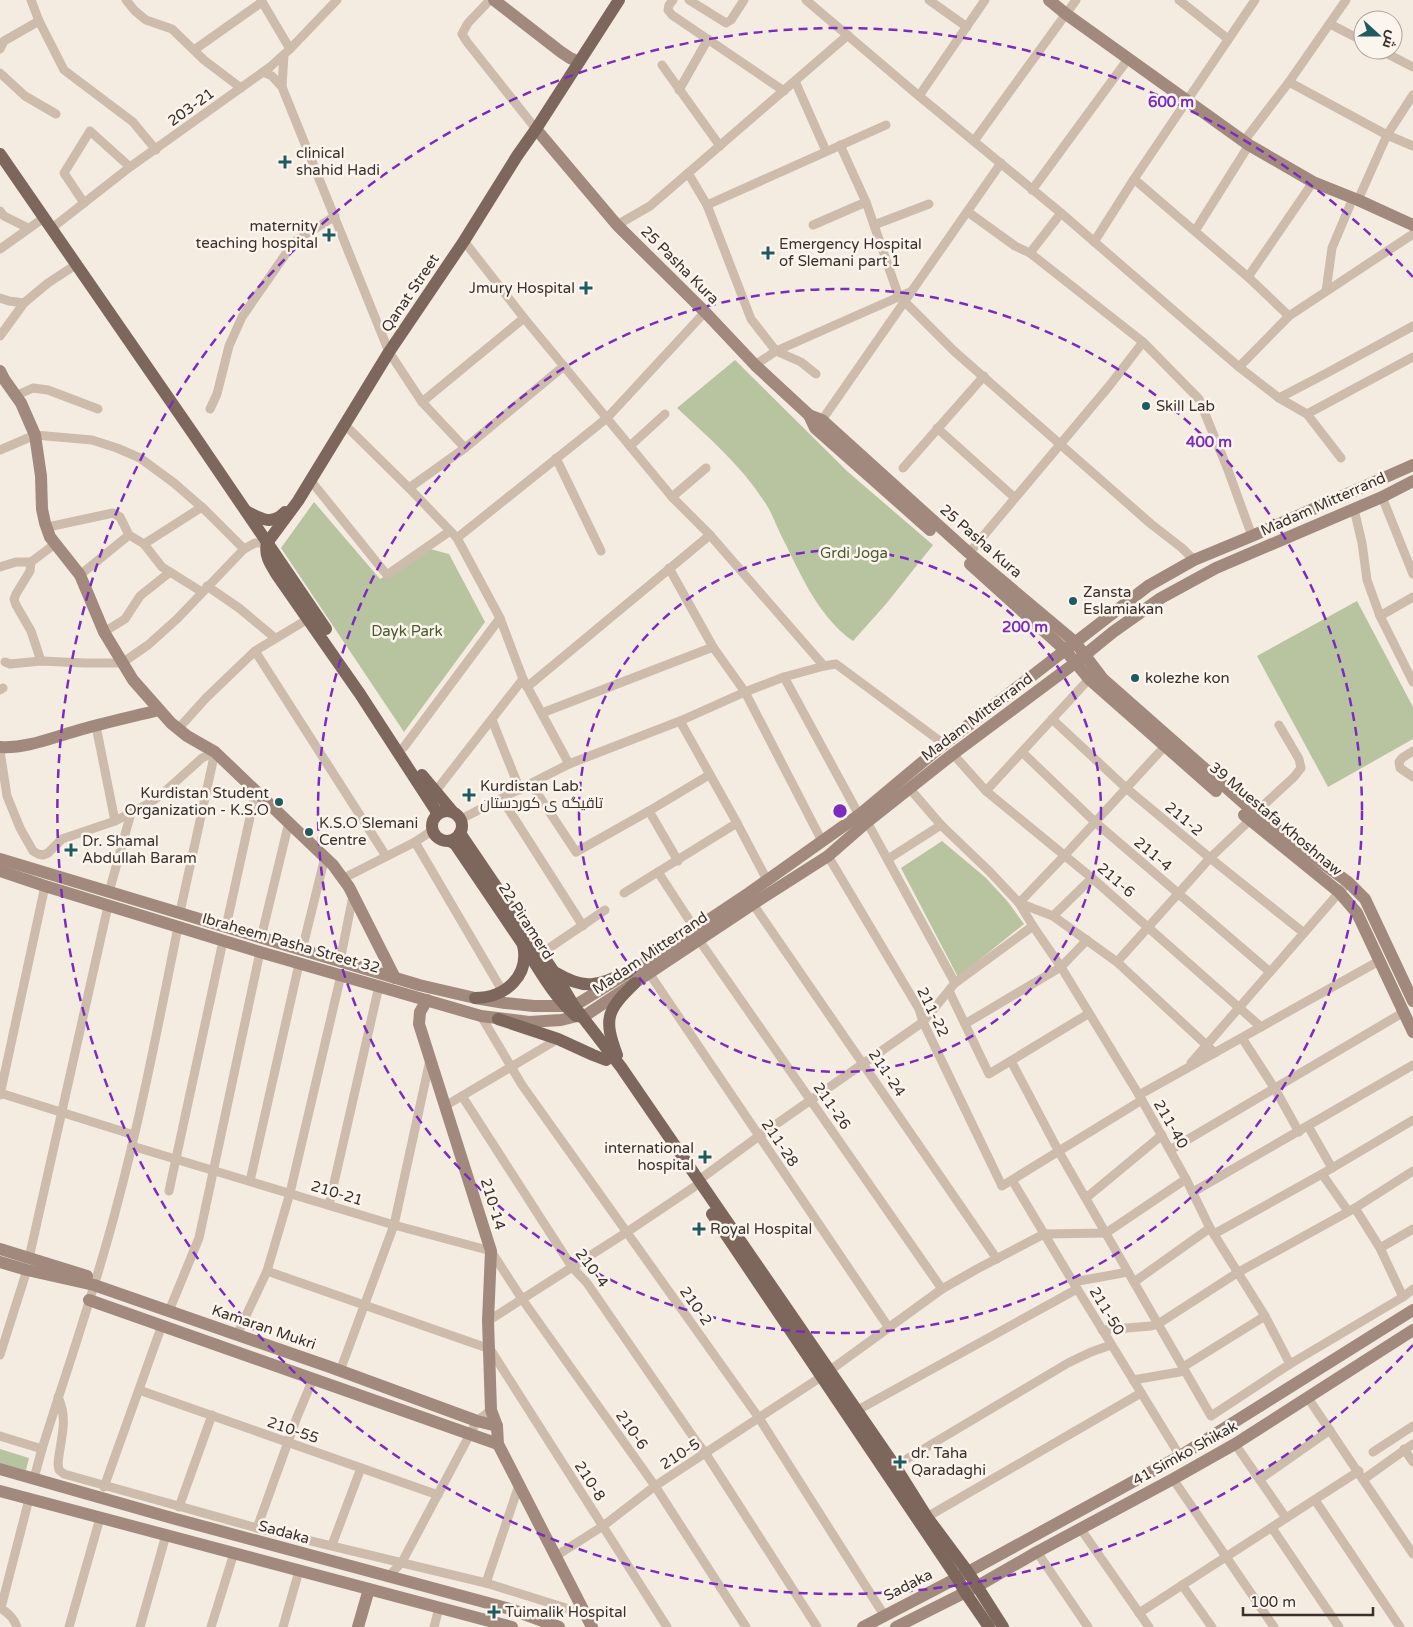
<svg xmlns="http://www.w3.org/2000/svg" width="1413" height="1627" viewBox="0 0 1413 1627" font-family="'Varela Round',Cairo,sans-serif">
<style>
.green{fill:#b8c4a0}
.lines{fill:none;stroke-linecap:round;stroke-linejoin:round}
.street{stroke:#cdbbac;stroke-width:9}
.secondary{stroke:#a18a7d;stroke-width:12}
.primary{stroke:#7d675c;stroke-width:12}
.ring{fill:none;stroke:#7b2cbf;stroke-width:2.5;stroke-dasharray:9 6}
.poi-dot{fill:#1f5a5e;stroke:#fbf5ee;stroke-width:2}
.labels{text-anchor:middle;dominant-baseline:central;stroke-width:5;stroke-linejoin:round;paint-order:stroke}
.street-label{font-size:15px;fill:#3b302b;stroke:#fbf5ee}
.poi-label{font-size:15px;fill:#3b302b;stroke:#fbf5ee;text-anchor:start}
.park-label{font-size:15px;fill:#4a5a2e;stroke:#fbf5ee}
.centre{fill:#7b2cbf;stroke:#fbf5ee;stroke-width:2.5}
.ring-label{font-size:15px;text-anchor:middle;font-weight:bold;fill:#7b2cbf;stroke:#fbf5ee;stroke-width:5;stroke-linejoin:round;paint-order:stroke}
</style>
<rect width="100%" height="100%" fill="#f4ebe1"/>
<g class="green">
<path d="M735 360 848 472 933 545 886 604 853 641C816 615 799 570 779 531 775 522 771 512 766 504 742 466 709 438 677 408Z"/>
<polygon points="314,502 380,579 430,549 449,554 485,622 404,732 281,548"/>
<polygon points="1357,601 1413,707 1413,739 1328,787 1257,656"/>
<polygon points="942,841 986,878 1008,902 1024,924 958,977 901,868"/>
<polygon points="0,1449 29,1458 26,1470 0,1463"/>
</g>
<g class="lines">
<g class="street">
<polyline points="31,0 39,21 64,70 133,122 156,150"/>
<polyline points="126,0 135,11 146,20 172,29 204,60 241,88"/>
<polyline points="261,0 290,49"/>
<polyline points="490,0 468,23 462,34 467,42 536,129"/>
<polyline points="673,0 669,5 668,10 672,15 784,91"/>
<polyline points="689,0 726,23 731,20 744,0"/>
<polyline points="806,0 919,96 1061,213 1239,367 1279,398 1307,414 1341,458"/>
<polyline points="929,0 967,27"/>
<polyline points="1179,0 1228,39"/>
<polyline points="1330,24 1363,41"/>
<polyline points="0,49 4,41 39,21"/>
<polyline points="194,50 262,2"/>
<polyline points="1380,50 1413,67"/>
<polyline points="662,65 720,146"/>
<polyline points="263,72 272,76 282,87 389,352 422,402 465,448"/>
<polyline points="0,73 25,96 56,114"/>
<polyline points="795,81 826,151"/>
<polyline points="1289,82 1387,135 1413,146"/>
<polyline points="282,86 284,55"/>
<polyline points="679,90 708,39"/>
<polyline points="919,96 985,0"/>
<polyline points="974,141 1076,0"/>
<polyline points="1244,141 1289,82 1346,0"/>
<polyline points="840,145 866,202 899,297"/>
<polyline points="688,173 707,205 751,319 776,351 801,362 816,374"/>
<polyline points="1134,179 1248,277 1289,316"/>
<polyline points="1032,190 1128,59"/>
<polyline points="1358,200 1387,135 1413,95"/>
<polyline points="84,203 64,173 90,131 130,167"/>
<polyline points="707,205 886,125"/>
<polyline points="0,211 4,216 28,228"/>
<polyline points="968,212 1015,246 1030,253 1143,342 1199,399 1228,470 1252,536"/>
<polyline points="617,225 650,206 848,35"/>
<polyline points="813,225 866,202"/>
<polyline points="874,225 929,204"/>
<polyline points="52,228 130,167 270,67 290,49 337,0"/>
<polyline points="1195,231 1249,145"/>
<polyline points="464,241 524,318 672,497 710,535 824,666"/>
<polyline points="1094,242 1134,179 1255,0"/>
<polyline points="0,249 45,217"/>
<polyline points="1030,253 1061,213"/>
<polyline points="1248,277 1313,182"/>
<polyline points="1326,291 1332,248 1353,198"/>
<polyline points="0,298 9,301 24,303"/>
<polyline points="905,302 954,351 1151,524 1182,548 1194,560"/>
<polyline points="0,336 24,303 48,283 77,264"/>
<polyline points="755,365 776,351 912,291"/>
<polyline points="1239,367 1289,316 1413,234"/>
<polyline points="15,396 33,388 48,390 98,409"/>
<polyline points="1279,398 1325,374 1413,326"/>
<polyline points="422,402 524,318"/>
<polyline points="210,409 217,394 229,346 242,317 294,242 335,216"/>
<polyline points="1307,414 1413,357"/>
<polyline points="822,420 1001,163"/>
<polyline points="344,424 409,488 457,538 500,618 523,679 569,764"/>
<polyline points="937,428 1015,498"/>
<polyline points="630,446 665,414"/>
<polyline points="0,450 35,435 92,440 117,448 140,458 174,483 206,511 244,549"/>
<polyline points="556,458 601,551"/>
<polyline points="903,468 984,376"/>
<polyline points="311,481 387,575 450,531"/>
<polyline points="409,488 465,448 564,366"/>
<polyline points="672,497 706,468"/>
<polyline points="1382,497 1413,574"/>
<polyline points="1354,509 1362,543 1367,580 1380,616 1413,682"/>
<polyline points="48,527 113,513 120,517 129,535 144,544 162,567 202,592"/>
<polyline points="457,538 607,418 705,312"/>
<polyline points="144,544 202,507"/>
<polyline points="969,553 1110,385 1143,342"/>
<polyline points="31,562 55,544"/>
<polyline points="0,567 16,562 31,562 30,571 16,594 14,599 16,605 31,631 41,661"/>
<polyline points="669,568 713,647 745,692 822,841"/>
<polyline points="80,575 129,535"/>
<polyline points="207,586 239,608 275,638"/>
<polyline points="1380,616 1413,597"/>
<polyline points="104,632 125,619 140,596 170,572"/>
<polyline points="255,651 386,856"/>
<polyline points="5,662 10,664 41,661 85,663 122,663 148,645 177,619 244,549 255,543 267,543"/>
<polyline points="784,677 859,815"/>
<polyline points="527,687 710,535"/>
<polyline points="0,690 3,688"/>
<polyline points="542,713 713,647"/>
<polyline points="1052,719 1126,788 1210,858 1304,933"/>
<polyline points="492,720 520,790"/>
<polyline points="96,726 115,821"/>
<polyline points="178,729 206,698 255,651 308,619"/>
<polyline points="404,747 500,618"/>
<polyline points="0,751 7,796 20,828 33,851 38,854 43,855 48,853 62,839 115,821 148,804 161,795 202,758 215,752"/>
<polyline points="1413,751 1402,758 1399,762 1400,768 1413,777"/>
<polyline points="1022,752 1095,822 1270,972"/>
<polyline points="953,754 986,791 1092,878 1261,1027"/>
<polyline points="531,784 576,852 649,811 709,775"/>
<polyline points="910,789 941,825 990,872 1019,903 1033,926 1061,967 1139,1095 1186,1179 1210,1228 1265,1316 1290,1364"/>
<polyline points="986,791 1089,679"/>
<polyline points="435,792 523,679"/>
<polyline points="502,799 583,926"/>
<polyline points="649,811 678,861"/>
<polyline points="1255,813 1294,777 1301,768 1299,759 1279,725"/>
<polyline points="461,819 569,764 680,721 745,692 784,677 824,666 836,664 944,744"/>
<polyline points="867,822 955,983"/>
<polyline points="737,823 767,880"/>
<polyline points="415,842 503,992"/>
<polyline points="828,856 919,1009 923,1022 1002,1186 1142,1100"/>
<polyline points="888,859 941,825"/>
<polyline points="658,872 695,929"/>
<polyline points="344,878 415,842 433,830"/>
<polyline points="109,892 131,813"/>
<polyline points="624,893 737,823 680,721"/>
<polyline points="1019,903 1053,916 1117,962 1215,1053"/>
<polyline points="1019,903 1064,856 1165,746"/>
<polyline points="753,904 997,1259"/>
<polyline points="180,912 215,752"/>
<polyline points="1053,916 1092,878"/>
<polyline points="226,927 256,790"/>
<polyline points="261,938 289,822"/>
<polyline points="699,940 942,1289"/>
<polyline points="302,950 325,857"/>
<polyline points="542,953 605,910"/>
<polyline points="340,961 353,896"/>
<polyline points="1117,962 1210,858 1250,820"/>
<polyline points="649,973 889,1328"/>
<polyline points="949,991 989,1074 1088,1014"/>
<polyline points="481,1016 522,1085 759,1418 884,1615"/>
<polyline points="965,1024 1061,967 1087,940"/>
<polyline points="1242,1038 1275,1089 1299,1132"/>
<polyline points="1011,1061 1059,1152 1211,1416 1290,1364 1403,1297 1413,1289"/>
<polyline points="1191,1063 1343,888"/>
<polyline points="0,1093 134,1135"/>
<polyline points="0,1095 45,886"/>
<polyline points="1139,1095 1379,961"/>
<polyline points="462,1096 572,1267 587,1283 696,1441 706,1454 817,1627"/>
<polyline points="445,1106 558,1039"/>
<polyline points="1308,1126 1332,1168"/>
<polyline points="132,1146 394,1225 491,1251 522,1299 655,1486 746,1627"/>
<polyline points="1170,1150 1404,1012"/>
<polyline points="1322,1174 1348,1211"/>
<polyline points="699,1180 759,1136 923,1022 955,983 1033,926"/>
<polyline points="1012,1180 1073,1282 1180,1456"/>
<polyline points="250,1181 299,964"/>
<polyline points="169,1191 223,941"/>
<polyline points="1193,1192 1413,1065"/>
<polyline points="1086,1198 1162,1135"/>
<polyline points="329,1205 379,986"/>
<polyline points="1355,1208 1380,1248 1403,1297"/>
<polyline points="1214,1234 1322,1174 1413,1120"/>
<polyline points="1380,1248 1413,1229"/>
<polyline points="29,1258 108,906"/>
<polyline points="267,1271 490,1349 667,1627"/>
<polyline points="1073,1282 1128,1272"/>
<polyline points="1134,1282 1210,1228"/>
<polyline points="169,1311 199,1238 260,952"/>
<polyline points="488,1321 627,1232 694,1187"/>
<polyline points="1102,1330 1151,1326 1158,1324 1237,1273 1355,1208 1413,1171"/>
<polyline points="237,1335 267,1271 290,1193 341,975"/>
<polyline points="0,1355 27,1270"/>
<polyline points="1183,1367 1265,1316"/>
<polyline points="340,1371 394,1225 430,1060"/>
<polyline points="829,1371 942,1289 977,1269 1044,1234 1106,1233 1186,1179"/>
<polyline points="1133,1380 1185,1371"/>
<polyline points="139,1390 438,1495"/>
<path d="M58 1397C69 1420 60 1440 58 1464L59 1470 64 1474 257 1528 486 1583 585 1614"/>
<polyline points="1308,1398 1413,1554"/>
<polyline points="856,1411 1077,1289"/>
<polyline points="0,1436 42,1449"/>
<polyline points="1235,1444 1286,1518"/>
<polyline points="1404,1449 1413,1462"/>
<polyline points="1373,1452 1413,1426"/>
<polyline points="895,1466 1068,1363 1091,1352 1111,1345"/>
<path d="M34 1478 42 1449C67 1369 95 1290 116 1209 141 1116 159 1021 178 927"/>
<polyline points="1173,1479 1274,1627"/>
<polyline points="1260,1479 1330,1430"/>
<polyline points="1364,1479 1413,1444"/>
<polyline points="104,1487 162,1325"/>
<polyline points="1315,1500 1400,1627"/>
<polyline points="179,1507 212,1415"/>
<polyline points="927,1517 1141,1393"/>
<polyline points="257,1528 297,1417 313,1379"/>
<polyline points="1080,1528 1149,1627"/>
<polyline points="1272,1528 1339,1627"/>
<polyline points="332,1545 361,1468"/>
<polyline points="1037,1552 1088,1627"/>
<polyline points="556,1556 603,1526 655,1486 821,1377"/>
<polyline points="388,1577 402,1562 477,1421 491,1410"/>
<polyline points="486,1583 519,1485"/>
<polyline points="1182,1585 1212,1627"/>
<path d="M0 1608C9 1613 14 1618 17 1627"/>
<polyline points="1,1608 29,1499"/>
<polyline points="1139,1613 1359,1471"/>
<polyline points="69,1627 100,1518"/>
<polyline points="140,1627 166,1535"/>
<polyline points="211,1627 234,1553"/>
<polyline points="283,1627 299,1571"/>
<polyline points="434,1627 439,1608"/>
</g>
<g class="secondary">
<polyline points="494,0 561,52 570,58 579,62"/>
<polyline points="1049,0 1066,14 1249,145 1313,182 1358,200 1413,225"/>
<polyline points="536,129 617,225 705,312 755,365 809,415 822,420 969,553 1075,642 1103,679 1255,813 1348,882 1365,899 1413,1001"/>
<polyline points="0,371 4,379 21,403 35,435 41,476 42,509 45,523 50,537 80,575 104,632 133,680 171,723 187,736 215,752 333,865 349,887 395,978"/>
<polyline points="809,415 815,428 930,530"/>
<polyline points="970,564 1065,650 1089,679 1216,791"/>
<path d="M0 747C25 749 51 738 76 731 103 723 131 717 159 710"/>
<polyline points="1244,815 1339,892 1357,913 1413,1032"/>
<polyline points="0,859 419,985 475,998 505,1003 534,1006 574,1006 644,963 749,893 859,815 944,744 1148,586 1194,560 1252,536 1413,465"/>
<polyline points="0,871 45,886 260,952 481,1016 529,1022 561,1020 577,1016 583,1017 753,904 828,856 867,822 953,754 1075,663 1113,632 1161,598 1216,568 1382,497 1413,481"/>
<polyline points="427,1000 420,1012 419,1024 491,1251 488,1321 491,1410 497,1426 498,1444 592,1627"/>
<polyline points="0,1249 87,1276"/>
<polyline points="0,1262 27,1270 94,1285 330,1367 477,1421 497,1426"/>
<polyline points="89,1300 498,1444"/>
<polyline points="0,1469 172,1518 510,1609 559,1627"/>
<polyline points="0,1491 512,1627"/>
<polyline points="358,1627 369,1589"/>
<polyline points="863,1627 957,1578 1180,1456 1413,1310"/>
<polyline points="896,1627 976,1587 1037,1552 1173,1479 1235,1444 1413,1330"/>
</g>
<g class="primary">
<polyline points="0,154 194,435 326,629"/>
<path d="M246 511C261 519 272 526 285 512"/>
<polyline points="422,775 453,812"/>
<circle cx="447" cy="826" r="15"/>
<path d="M438 814 360 694 277 575C270 564 264 555 267 543L298 501 389 352 464 241 517 156 536 129 619 0"/>
<polyline points="460,833 554,972 574,1006 621,1067 895,1466 927,1517 968,1572 1003,1627"/>
<path d="M450 841 455 844C477 877 500 910 522 943 539 969 552 995 576 1016"/>
<path d="M556 973C586 991 598 985 628 972"/>
<path d="M475 998C505 998 530 976 523 945"/>
<polyline points="498,1019 558,1039 593,1055 606,1060"/>
<path d="M617 1055C603 1018 607 1010 635 983"/>
<polyline points="712,1214 957,1578 965,1592 989,1627"/>
</g>
</g>
<g class="ring">
<circle cx="840" cy="811" r="261"/>
<circle cx="840" cy="811" r="522"/>
<path d="M1413 1345A783 783 0 1 1 1413 277"/>
</g>
<g class="poi-dot">
<path d="M282.5 154.5h5v5h5v5h-5v5h-5v-5h-5v-5h5z"/>
<path d="M326.5 227.5h5v5h5v5h-5v5h-5v-5h-5v-5h5z"/>
<path d="M765.5 245.5h5v5h5v5h-5v5h-5v-5h-5v-5h5z"/>
<path d="M583.5 280.5h5v5h5v5h-5v5h-5v-5h-5v-5h5z"/>
<circle cx="1146" cy="406" r="5"/>
<circle cx="1073" cy="601" r="5"/>
<circle cx="1135" cy="678" r="5"/>
<path d="M466.5 787.5h5v5h5v5h-5v5h-5v-5h-5v-5h5z"/>
<circle cx="279" cy="802" r="5"/>
<circle cx="309" cy="832" r="5"/>
<path d="M68.5 842.5h5v5h5v5h-5v5h-5v-5h-5v-5h5z"/>
<path d="M702.5 1149.5h5v5h5v5h-5v5h-5v-5h-5v-5h5z"/>
<path d="M696.5 1221.5h5v5h5v5h-5v5h-5v-5h-5v-5h5z"/>
<path d="M897.5 1454.5h5v5h5v5h-5v5h-5v-5h-5v-5h5z"/>
<path d="M491.5 1604.5h5v5h5v5h-5v5h-5v-5h-5v-5h5z"/>
</g>
<g class="labels">
<g class="street-label">
<text transform="translate(191 107) rotate(-36)">203-21</text>
<text transform="translate(680 265) rotate(45)">25 Pasha Kura</text>
<text transform="translate(410 293) rotate(-56)">Qanat Street</text>
<text transform="translate(1323 504) rotate(-24)">Madam Mitterrand</text>
<text transform="translate(981 541) rotate(41)">25 Pasha Kura</text>
<text transform="translate(977 717) rotate(-37)">Madam Mitterrand</text>
<text transform="translate(1184 819) rotate(40)">211-2</text>
<text transform="translate(1276 819) rotate(40)">39 Muestafa Khoshnaw</text>
<text transform="translate(1153 854) rotate(40)">211-4</text>
<text transform="translate(1116 880) rotate(41)">211-6</text>
<text transform="translate(526 921) rotate(57)">22 Piramerd</text>
<text transform="translate(291 943) rotate(16)">Ibraheem Pasha Street 32</text>
<text transform="translate(650 953) rotate(-34)">Madam Mitterrand</text>
<text transform="translate(933 1012) rotate(64)">211-22</text>
<text transform="translate(887 1073) rotate(56)">211-24</text>
<text transform="translate(832 1106) rotate(55)">211-26</text>
<text transform="translate(1171 1124) rotate(60)">211-40</text>
<text transform="translate(780 1143) rotate(56)">211-28</text>
<text transform="translate(337 1193) rotate(17)">210-21</text>
<text transform="translate(493 1204) rotate(73)">210-14</text>
<text transform="translate(592 1268) rotate(53)">210-4</text>
<text transform="translate(696 1306) rotate(55)">210-2</text>
<text transform="translate(1107 1311) rotate(59)">211-50</text>
<text transform="translate(264 1327) rotate(19)">Kamaran Mukri</text>
<text transform="translate(293 1430) rotate(19)">210-55</text>
<text transform="translate(632 1430) rotate(55)">210-6</text>
<text transform="translate(1185 1453) rotate(-29)">41 Simko Shikak</text>
<text transform="translate(680 1454) rotate(-33)">210-5</text>
<text transform="translate(590 1481) rotate(57)">210-8</text>
<text transform="translate(284 1532) rotate(15)">Sadaka</text>
<text transform="translate(908 1585) rotate(-27)">Sadaka</text>
</g>
<g class="poi-label">
<text x="296" y="153">clinical<tspan x="296" dy="17">shahid Hadi</tspan></text>
<text x="318" y="226" text-anchor="end">maternity<tspan x="318" dy="17">teaching hospital</tspan></text>
<text x="779" y="244">Emergency Hospital<tspan x="779" dy="17">of Slemani part 1</tspan></text>
<text x="575" y="288" text-anchor="end">Jmury Hospital</text>
<text x="1156" y="406">Skill Lab</text>
<text x="1083" y="592">Zansta<tspan x="1083" dy="17">Eslamiakan</tspan></text>
<text x="1145" y="678">kolezhe kon</text>
<text x="480" y="786">Kurdistan Lab.<tspan x="480" dy="17">تاقيگه ى كوردستان</tspan></text>
<text x="269" y="793" text-anchor="end">Kurdistan Student<tspan x="269" dy="17">Organization - K.S.O</tspan></text>
<text x="319" y="823">K.S.O Slemani<tspan x="319" dy="17">Centre</tspan></text>
<text x="82" y="841">Dr. Shamal<tspan x="82" dy="17">Abdullah Baram</tspan></text>
<text x="694" y="1148" text-anchor="end">international<tspan x="694" dy="17">hospital</tspan></text>
<text x="710" y="1229">Royal Hospital</text>
<text x="911" y="1453">dr. Taha<tspan x="911" dy="17">Qaradaghi</tspan></text>
<text x="505" y="1612">Tuimalik Hospital</text>
</g>
<g class="park-label">
<text x="854" y="553">Grdi Joga</text>
<text x="407" y="631">Dayk Park</text>
</g>
</g>
<circle cx="840" cy="811" r="8" class="centre"/>
<g class="ring-label">
<text x="1171" y="107">600 m</text>
<text x="1209" y="447">400 m</text>
<text x="1025" y="632">200 m</text>
</g>
<g transform="translate(1378 35) rotate(111)"><circle r="24" fill="#fbf5ee" stroke="#aea6a0"/>
<path d="M0-4L9 19L0 12L-9 19Z" fill="#1f5a5e"/>
<text y="-8" font-size="14" font-weight="bold" text-anchor="middle" fill="#3b302b">ش</text>
</g>
<path d="M1243 1607v8h130v-8" fill="none" stroke="#3b302b" stroke-width="2.5"/>
<text x="1250" y="1607" font-size="15" fill="#3b302b" stroke="#fbf5ee" stroke-width="4" paint-order="stroke">100 m</text>
</svg>
